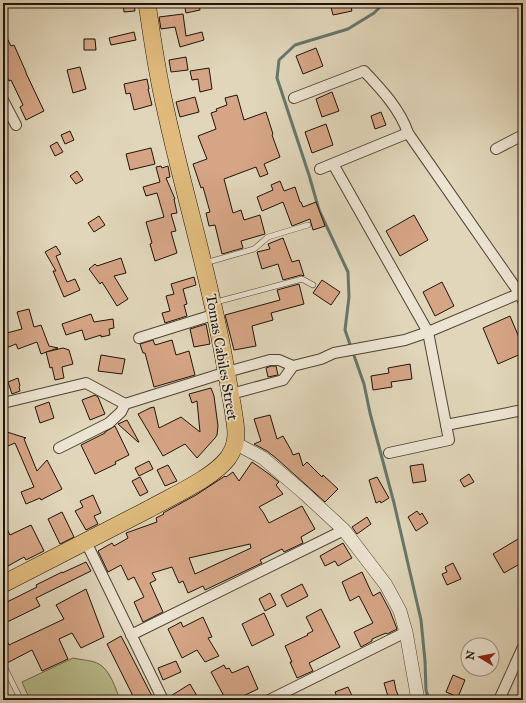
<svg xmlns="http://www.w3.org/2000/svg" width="526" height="703" viewBox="0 0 526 703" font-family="'IM FELL Great Primer',serif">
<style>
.green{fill:#b8bc8c;stroke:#6c684a}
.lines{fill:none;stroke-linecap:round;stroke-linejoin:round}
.stream{stroke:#65776c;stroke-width:3}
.building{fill:#d6a586;stroke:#1f1408;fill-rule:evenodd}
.service-casing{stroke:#504434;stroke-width:6}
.minor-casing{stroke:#504434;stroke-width:12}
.tertiary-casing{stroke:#504434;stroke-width:14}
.primary-casing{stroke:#1f1408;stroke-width:18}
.service{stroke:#ece4d2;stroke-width:5}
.minor{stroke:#ece4d2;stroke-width:10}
.tertiary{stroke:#ece4d2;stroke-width:13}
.primary{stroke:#e0bb7d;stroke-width:17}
.labels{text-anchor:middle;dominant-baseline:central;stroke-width:3.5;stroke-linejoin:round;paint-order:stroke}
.street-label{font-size:15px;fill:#1f1408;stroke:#ece4d2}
</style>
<rect width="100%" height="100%" fill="#e1d6ba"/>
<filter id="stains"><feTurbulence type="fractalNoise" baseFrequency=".005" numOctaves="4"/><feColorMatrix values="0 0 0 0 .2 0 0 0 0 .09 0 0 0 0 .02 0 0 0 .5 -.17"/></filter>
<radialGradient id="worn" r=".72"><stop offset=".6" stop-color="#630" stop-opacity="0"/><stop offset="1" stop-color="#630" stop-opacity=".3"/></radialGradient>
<path class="green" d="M73 658C81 660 92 660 99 664 110 670 116 689 120 700H30L22 682Z"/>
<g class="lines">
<polyline class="stream" points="384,3 374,13 348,29 295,45 279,60 277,78 309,175 319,210 348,272 349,297 345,330 364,384 370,413 394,503 421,620 425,661 426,690 429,700"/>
</g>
<g class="building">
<polygon points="123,3 134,3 135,11 124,12"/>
<polygon points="184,3 199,3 200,10 186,13"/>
<polygon points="330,3 350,3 352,11 333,15"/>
<polygon points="183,14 186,36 202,32 204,40 180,47 175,27 161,29 159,17"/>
<polygon points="3,30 11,46 14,45 26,72 26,73 44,111 26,120 20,107 23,105 11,80 9,81 3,68 3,64 8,62 3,51"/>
<polygon points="134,32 136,40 111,45 109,38"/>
<polygon points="84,39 95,39 96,50 84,50"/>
<polygon points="316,48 323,66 303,74 296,56"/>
<polygon points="186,57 188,70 171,72 169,60"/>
<polygon points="80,67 86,89 73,93 67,70"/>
<polygon points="209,68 212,89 200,92 198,79 192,80 190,71"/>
<polygon points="147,79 149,89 148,89 152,105 134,110 130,93 126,94 124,84"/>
<polygon points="332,92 339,111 322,117 316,99"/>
<polygon points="237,95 244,120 266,112 273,134 272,135 280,157 264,164 268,174 260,177 256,167 224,179 233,213 241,210 244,220 260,215 265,234 241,241 243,248 222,254 215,225 209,226 206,213 210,212 203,187 201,188 193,164 207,159 198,136 216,129 211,113 217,111 216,109 227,105 225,98"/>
<polygon points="195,97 199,112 180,117 176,102"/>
<polygon points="381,112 386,125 375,129 371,116"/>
<polygon points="326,124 333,145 312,153 305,132"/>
<polygon points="70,131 74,140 65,144 61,135"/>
<polygon points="57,142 63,152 55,156 50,146"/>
<polygon points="151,148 155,164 130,170 126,154"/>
<polygon points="161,166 162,168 168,166 170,177 166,178 175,199 174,199 177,213 171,214 176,231 171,232 177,253 155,261 150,244 152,243 146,222 164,217 157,193 146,196 143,187 160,182 156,167"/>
<polygon points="77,171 83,180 76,184 70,176"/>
<polygon points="280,181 284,191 295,187 300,202 301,202 303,207 316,202 325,226 313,230 310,219 292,226 283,202 262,211 257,197 273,190 271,185"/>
<polygon points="414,215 428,240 400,256 386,231"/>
<polygon points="99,216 105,225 94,232 88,223"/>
<polygon points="283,238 292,262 299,260 304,276 301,275 283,280 278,264 262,269 257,252 270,249 268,244"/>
<polygon points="56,246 61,254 56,256 67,282 75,279 80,290 64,297 53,271 56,271 45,252"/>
<polygon points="121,258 126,273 114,276 128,299 117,306 102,282 100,284 89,269 95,264 97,266"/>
<polygon points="194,277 196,285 183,289 187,304 184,305 187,316 165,323 162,313 170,311 166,296 174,294 171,284"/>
<polygon points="322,280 340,292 331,305 313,293"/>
<polygon points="442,282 454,306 435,316 423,292"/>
<polygon points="299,284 304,304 271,313 273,320 252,326 256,346 234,350 225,315 280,300 277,290"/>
<polygon points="29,309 34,327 41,325 49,346 58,348 41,354 37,342 18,349 16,344 6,348 3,339 3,334 22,329 17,312"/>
<polygon points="91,314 94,322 113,319 114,328 109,329 110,335 101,337 101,335 85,340 82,330 66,335 62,324"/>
<polygon points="510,316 523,347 523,353 498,364 483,328"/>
<polygon points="206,324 210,344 194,347 190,329"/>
<polygon points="153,340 155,345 172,340 176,355 189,351 195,375 154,387 145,353 143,353 140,344"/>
<polygon points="63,348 69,350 73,364 62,367 64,378 55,380 52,367 50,368 46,352"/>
<polygon points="101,355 125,359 122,374 98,371"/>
<polygon points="410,364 412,379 391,382 392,387 373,390 371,376 389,373 388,368"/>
<polygon points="271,366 276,366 278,375 268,377 266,368"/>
<polygon points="18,378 20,386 19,387 20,391 12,394 8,382"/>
<polygon points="211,388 214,396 218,426 217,435 215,438 197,458 185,444 163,456 138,414 150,408 154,407 159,428 181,417 200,432 197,401 192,403 189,394"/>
<polygon points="95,395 98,397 105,414 90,420 82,400"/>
<polygon points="49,402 54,418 40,423 35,407"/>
<polygon points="270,415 277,439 283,436 291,450 293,455 299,453 303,466 307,462 322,477 323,475 338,489 325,502 276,458 267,451 254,444 261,441 254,419"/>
<polygon points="127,420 139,442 138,442 118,424"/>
<polygon points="115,426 129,455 115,462 116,464 95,474 81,445 105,433 105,432"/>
<polygon points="7,432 26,438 24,439 37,471 47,460 62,489 41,500 40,498 26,504 21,492 34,487 15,443 3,448 3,433"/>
<polygon points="149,461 153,469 139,476 135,468"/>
<path d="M252 462 269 474 279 482 276 485 283 494 259 507 263 512 269 523 302 506 315 529 301 537 303 543 284 552 282 549 260 560 262 563 205 590 203 586 188 593 183 581 179 583 172 567 152 573 156 580 150 583 163 612 143 622 134 602 144 597 134 577 128 580 121 565 108 572 98 551 112 543 114 546 128 538 126 533 157 522 156 518 164 514 163 513 196 495 225 476 226 477 233 472 239 481ZM250 544 251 548 195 574 189 558Z"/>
<polygon points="423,464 426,481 413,483 410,466"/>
<polygon points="168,465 177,481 165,486 157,470"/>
<polygon points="469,474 474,482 464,487 460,480"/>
<polygon points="140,477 148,492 140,496 132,481"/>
<polygon points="377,477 389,498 381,503 380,501 376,503 369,480"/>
<polygon points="93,495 101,513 94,516 98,524 86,530 75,511 83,507 80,501"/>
<polygon points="417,511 420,515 422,513 428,523 416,531 408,517"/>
<polygon points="62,512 74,537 60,544 48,519"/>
<polygon points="367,517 371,524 357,534 352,527"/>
<polygon points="3,521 10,535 31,525 44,551 26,560 24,557 8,566 3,556"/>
<polygon points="523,536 523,562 504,573 493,554"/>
<polygon points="343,543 352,558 338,566 335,561 325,566 320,556"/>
<polygon points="86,562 91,571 36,598 40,606 3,624 3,604 37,587 36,585 62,572 62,573"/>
<polygon points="453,563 461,579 447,585 442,574 447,572 445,567"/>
<polygon points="362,572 373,596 380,592 390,611 397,629 387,634 386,633 372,639 372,641 361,647 354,632 373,623 359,596 350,601 342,582"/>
<polygon points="302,584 308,596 287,607 281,595"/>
<polygon points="86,589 104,637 81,648 72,633 59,639 68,659 42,671 32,650 7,663 3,659 3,632 9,645 64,619 56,605"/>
<polygon points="270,593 276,605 265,611 259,599"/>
<polygon points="321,609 340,647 309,663 313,671 297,678 290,662 292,662 285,646 308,635 307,634 313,631 306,617"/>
<polygon points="264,613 274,635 252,646 242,624"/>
<polygon points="203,617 212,637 208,638 219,656 205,662 197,650 182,658 168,629 181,622 183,627"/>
<polygon points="121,636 154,700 135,700 107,644"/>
<polygon points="176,661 181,672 163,680 158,668"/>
<polygon points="224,665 226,669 229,668 232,673 248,666 258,689 243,696 236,700 226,700 211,672"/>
<polygon points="453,675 465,680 458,697 446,692"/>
<polygon points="394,680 396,690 400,700 389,700 384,683"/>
<polygon points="190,684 197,696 191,700 169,700 169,697"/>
<polygon points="348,687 353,698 349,700 338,700 335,692"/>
</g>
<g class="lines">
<g class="service-casing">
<g id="service">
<polyline points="205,263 254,249 268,237 308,225"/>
<polyline points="216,302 302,279 313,285"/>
<polyline points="3,664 21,700"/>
</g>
</g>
<g class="minor-casing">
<g id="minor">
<path d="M294 98 364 71C381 89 400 109 408 133L520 294 523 301"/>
<polyline points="3,100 16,125"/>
<polyline points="496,149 521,136"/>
<polyline points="333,164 428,332 449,440 389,453"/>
<polyline points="320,169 408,133"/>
<polyline points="139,338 216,314"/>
<polyline points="231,394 283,380 293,366 321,359 334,353 405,340 428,332 523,292"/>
<polyline points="3,403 86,383 125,404"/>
<polyline points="446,425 523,410"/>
<polyline points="59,448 109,423 121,412 125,404 227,372 270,360 279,360 293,366"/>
<polyline points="86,542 163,700"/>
<polyline points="131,635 344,530"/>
<polyline points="269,700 406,632"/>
<polyline points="499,700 523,647"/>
</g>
</g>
<g class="tertiary-casing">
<polyline id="tertiary" points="235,443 263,458 304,493 344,530 386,585 400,611 406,632 418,700"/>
</g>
<g class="primary-casing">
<path id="primary" d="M3 584C52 559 100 534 149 509 172 496 213 478 228 458 233 451 236 443 236 434 236 426 234 417 233 409 230 392 227 375 224 359 209 274 183 191 165 107 157 73 152 38 147 3"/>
</g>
<use href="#service" class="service"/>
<use href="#minor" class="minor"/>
<use href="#tertiary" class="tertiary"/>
<use href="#primary" class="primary"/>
</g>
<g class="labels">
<g class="street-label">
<text transform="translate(222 357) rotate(80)">Tomas Cabiles Street</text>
</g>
</g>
<rect width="526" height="703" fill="none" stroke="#e1d6ba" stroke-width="16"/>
<rect x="4" y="4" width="518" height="695" fill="none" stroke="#1f1408" stroke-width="2"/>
<rect x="8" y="8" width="510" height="687" fill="none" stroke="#1f1408"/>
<g transform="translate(480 657) rotate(280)"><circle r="19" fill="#ece4d2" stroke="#9a9181"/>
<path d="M0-3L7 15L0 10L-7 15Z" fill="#8f2418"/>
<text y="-6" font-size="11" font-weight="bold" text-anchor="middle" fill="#1f1408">N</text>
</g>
<rect width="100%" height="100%" filter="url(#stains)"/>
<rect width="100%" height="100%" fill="url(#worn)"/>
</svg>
